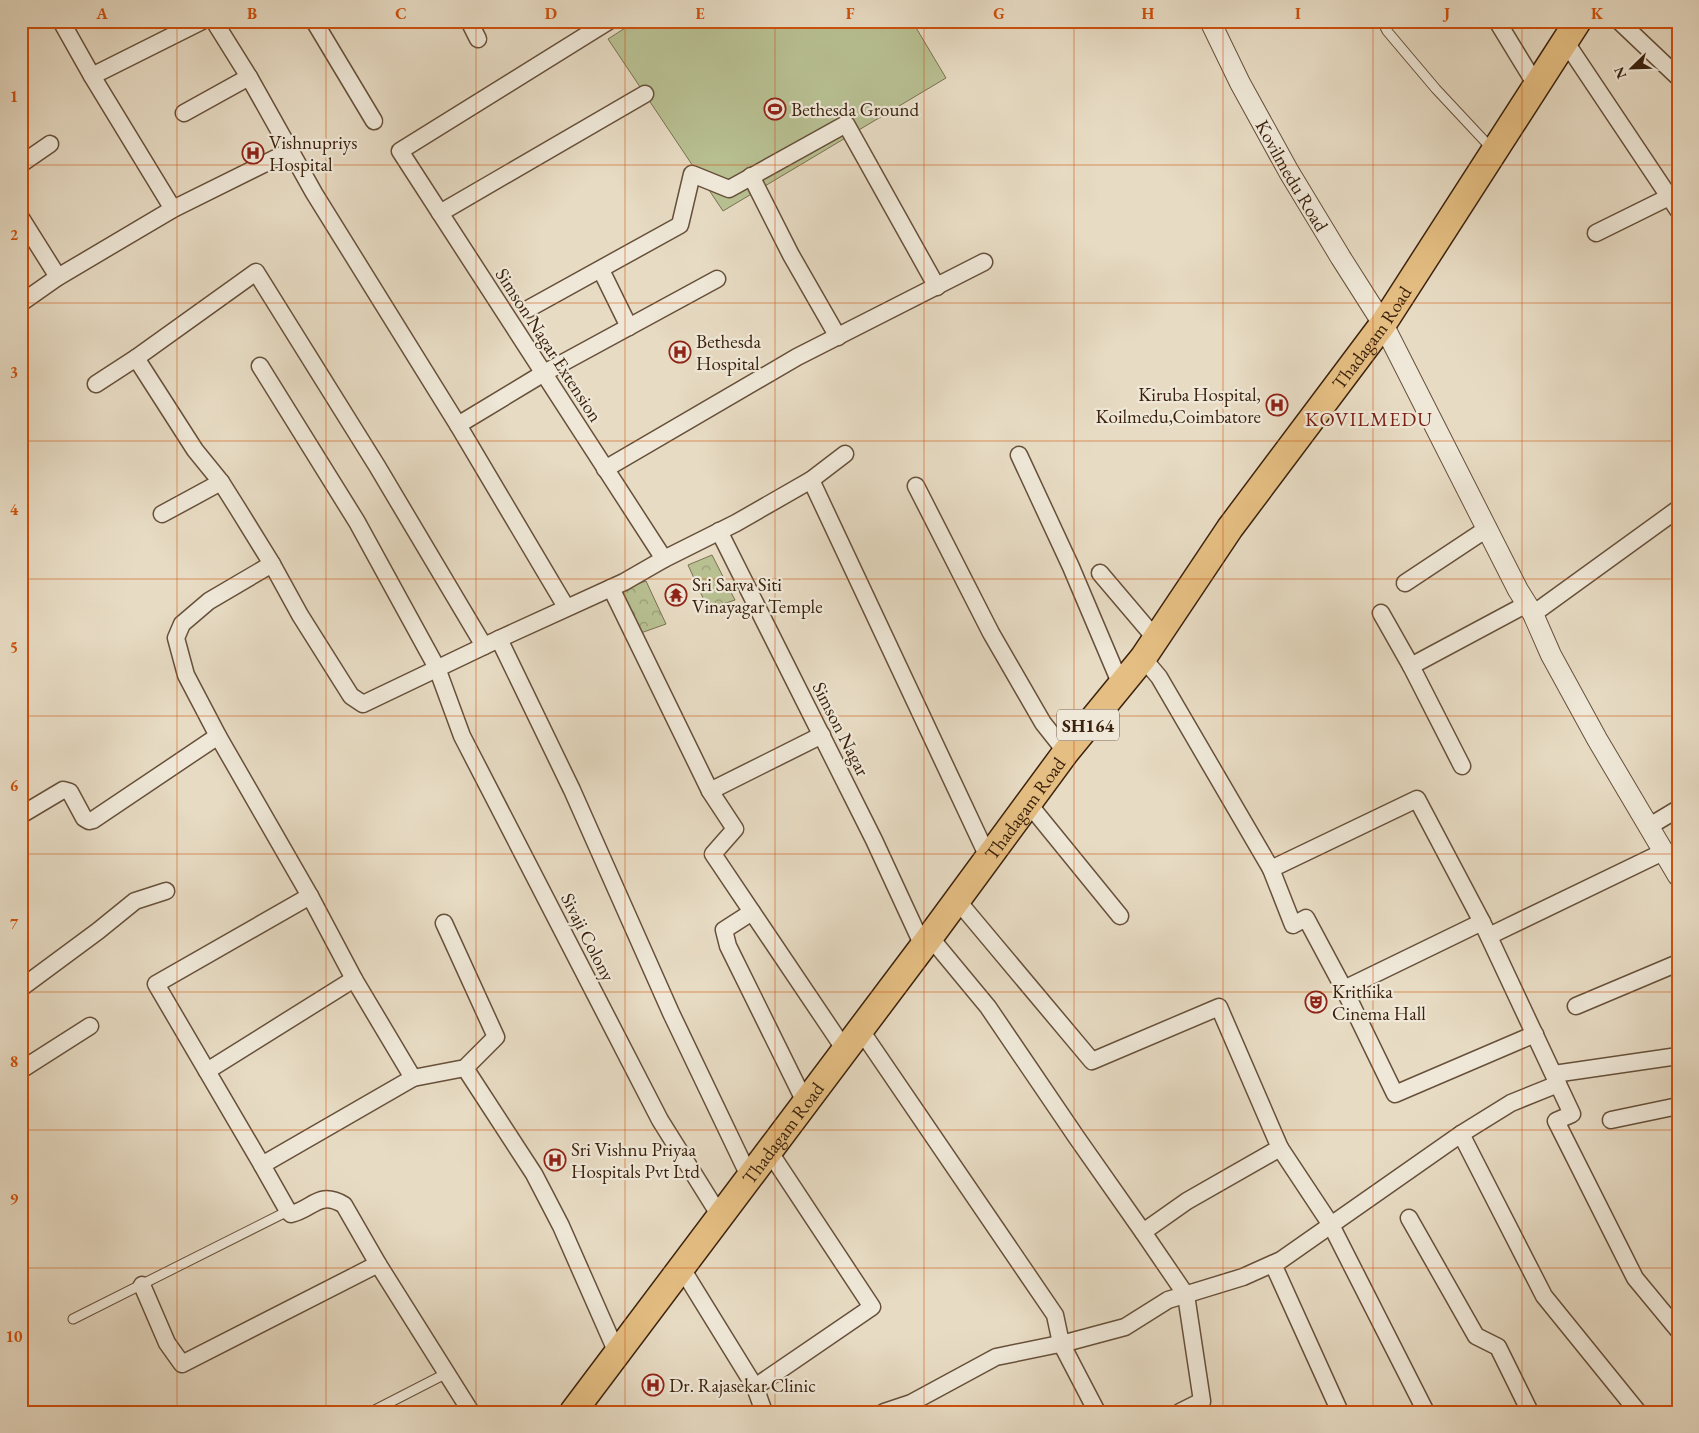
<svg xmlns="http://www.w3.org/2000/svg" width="1699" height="1433" viewBox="0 0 1699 1433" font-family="'EB Garamond',serif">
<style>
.park{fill:url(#park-crowns);stroke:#7a7150}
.pitch{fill:#b8c092;stroke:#7a7150}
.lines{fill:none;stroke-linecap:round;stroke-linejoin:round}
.service-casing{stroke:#67503a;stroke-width:11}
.minor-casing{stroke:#67503a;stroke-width:19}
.tertiary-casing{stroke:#67503a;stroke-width:22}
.primary-casing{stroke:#3c220d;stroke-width:29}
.service{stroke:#efe8d8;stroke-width:9}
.minor{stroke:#efe8d8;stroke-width:16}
.tertiary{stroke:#efe8d8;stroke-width:20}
.primary{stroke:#e4be82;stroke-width:26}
.grid{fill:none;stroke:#ce510c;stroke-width:1;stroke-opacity:0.55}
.labels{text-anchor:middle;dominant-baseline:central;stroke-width:4.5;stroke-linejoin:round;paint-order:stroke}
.shield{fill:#efe8d8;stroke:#725d4a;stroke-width:1}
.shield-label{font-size:18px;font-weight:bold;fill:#3c220d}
.poi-label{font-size:19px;fill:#3c220d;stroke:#efe8d8;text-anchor:start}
.street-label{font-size:19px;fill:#3c220d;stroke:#efe8d8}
.neighbourhood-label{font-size:20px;letter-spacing:1px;fill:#7a1f14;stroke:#efe8d8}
.neatline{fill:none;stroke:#ce510c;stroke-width:2}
.grid-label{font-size:16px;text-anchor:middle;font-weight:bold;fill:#ce510c}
</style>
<defs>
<pattern id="park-crowns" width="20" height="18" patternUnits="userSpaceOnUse" patternTransform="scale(1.25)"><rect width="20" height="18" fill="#b8c092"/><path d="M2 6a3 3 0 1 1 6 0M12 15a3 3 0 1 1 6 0" fill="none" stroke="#979c76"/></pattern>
</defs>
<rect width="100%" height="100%" fill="#e7dbc3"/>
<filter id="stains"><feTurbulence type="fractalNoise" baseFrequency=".004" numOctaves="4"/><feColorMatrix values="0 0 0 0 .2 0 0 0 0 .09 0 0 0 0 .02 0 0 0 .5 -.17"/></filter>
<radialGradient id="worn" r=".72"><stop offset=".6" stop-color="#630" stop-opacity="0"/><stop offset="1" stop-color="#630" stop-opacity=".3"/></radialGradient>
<g class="park">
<polygon points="712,555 735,600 708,609 688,565"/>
<polygon points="646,581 666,624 638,634 618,591"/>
</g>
<polygon class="pitch" points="636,21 912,21 946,78 723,211 608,39"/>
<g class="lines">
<g class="service-casing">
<g id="service">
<polyline points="1382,21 1387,31 1436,89 1493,150"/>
<polyline points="73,1319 288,1211"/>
<polyline points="371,1412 447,1373"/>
</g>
</g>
<g class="minor-casing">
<g id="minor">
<polyline points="61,21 92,76 173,209"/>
<polyline points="214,21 249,77 314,193 458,425 566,607"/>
<polyline points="314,21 374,121"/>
<polyline points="469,21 478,39"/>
<polyline points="609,21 400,151 664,559"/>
<polyline points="1497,21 1536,85"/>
<polyline points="1619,21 1678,77"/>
<polyline points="1565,41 1678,210"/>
<polyline points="92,76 202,21"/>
<polyline points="184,113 249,77"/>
<polyline points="21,164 50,144"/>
<polyline points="751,176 791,255 838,337"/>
<polyline points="440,213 645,94"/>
<polyline points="21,218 58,277"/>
<polyline points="1596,233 1669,197"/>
<polyline points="601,270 629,327"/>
<polyline points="21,303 58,277 173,209 290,151"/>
<polyline points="528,309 680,225 692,174 729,189 846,124 937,287"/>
<polyline points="136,358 256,272 377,466 484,646"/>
<polyline points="260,366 357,522 437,668 462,736 660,1120 720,1216"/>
<polyline points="96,384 136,358 195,450 221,482 238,509 272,564 300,615 351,696 363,704 499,639 624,582 664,559 736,523 811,480 845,454"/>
<polyline points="458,425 544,373 717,279"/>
<polyline points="1019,455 1071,567 1121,685"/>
<polyline points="605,469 797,357 984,262"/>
<polyline points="811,480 988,857"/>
<polyline points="916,486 991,633 1043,723 1066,752"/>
<polyline points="162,514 221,482"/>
<polyline points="719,531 874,840 923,946"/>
<path d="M272 564 209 601 182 624 176 638 186 675 218 736 310 896 354 979 413 1078 262 1165 288 1211 291 1214C313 1209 319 1190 344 1205L378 1264 471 1412"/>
<polyline points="1100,573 1156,639"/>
<polyline points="1405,583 1488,528"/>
<polyline points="611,588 710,791 735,829 713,854 845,1050"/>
<polyline points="1381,613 1411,666 1462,766"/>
<polyline points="1533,614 1678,509"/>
<polyline points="499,639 572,790 671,1013 749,1176"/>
<polyline points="1143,658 1159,677 1271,869 1417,799 1482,922 1572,1114 1556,1121 1635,1278 1678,1330"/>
<polyline points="1411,666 1527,604"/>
<polyline points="710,791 822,735"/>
<polyline points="1028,803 1120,916"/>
<polyline points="21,815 63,790 70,792 84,818 89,821 93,820 218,736"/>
<polyline points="1648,827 1678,809"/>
<polyline points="1271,869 1293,925 1306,918 1344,989 1395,1094 1535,1034"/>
<polyline points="957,900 1092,1061 1219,1007 1280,1148 1187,1201 1143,1232"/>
<polyline points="752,912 724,930 728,946 805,1102"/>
<polyline points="1489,936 1663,852"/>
<polyline points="930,937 988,1007 1077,1138 1143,1232 1186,1295 1202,1401 1180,1412"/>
<polyline points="21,988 98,931 135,901 166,891"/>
<polyline points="1344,989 1482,922"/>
<polyline points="1576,1006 1678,963"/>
<polyline points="860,1029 1055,1315 1061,1343 1097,1412"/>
<polyline points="465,1068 534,1174 561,1226 617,1353"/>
<polyline points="21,1070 90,1026"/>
<polyline points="207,1071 354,979"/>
<polyline points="1554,1074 1678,1056"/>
<polyline points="413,1078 465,1068 496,1037 444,923"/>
<polyline points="1611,1120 1678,1106"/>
<polyline points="1461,1134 1544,1296 1638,1412"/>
<polyline points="1280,1148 1331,1225 1426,1412"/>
<polyline points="262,1165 156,984 310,896"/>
<polyline points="1409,1218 1476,1336 1498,1347 1530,1412"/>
<polyline points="1273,1264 1340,1412"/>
<polyline points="681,1267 755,1387 764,1412"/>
<polyline points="142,1285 167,1343 182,1364 378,1264"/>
<polyline points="755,1387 872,1307 769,1151"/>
<polyline points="884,1412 911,1403 996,1357 1069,1342 1125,1327 1168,1300 1243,1277 1281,1260 1461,1134 1511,1103 1558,1084"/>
</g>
</g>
<g class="tertiary-casing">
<g id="tertiary">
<path id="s1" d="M1210 21 1240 83 1289 172 1341 258 1383 324 1518 590 1533 614 1551 655 1597 739 1678 876"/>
</g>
</g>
<g class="primary-casing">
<g id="primary">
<path id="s2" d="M573 1412 930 937 1066 752 1143 658 1230 528 1383 324 1578 21"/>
</g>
</g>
<use href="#service" class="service"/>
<use href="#minor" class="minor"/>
<use href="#tertiary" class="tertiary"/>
<use href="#primary" class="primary"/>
</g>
<path class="grid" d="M177 21V1412M326 21V1412M476 21V1412M625 21V1412M775 21V1412M924 21V1412M1074 21V1412M1223 21V1412M1373 21V1412M1522 21V1412M21 165H1678M21 303H1678M21 441H1678M21 579H1678M21 716H1678M21 854H1678M21 992H1678M21 1130H1678M21 1268H1678"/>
<defs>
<g id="stadium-ring" transform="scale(1.125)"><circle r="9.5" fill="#efe8d8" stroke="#8f2418" stroke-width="1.5"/><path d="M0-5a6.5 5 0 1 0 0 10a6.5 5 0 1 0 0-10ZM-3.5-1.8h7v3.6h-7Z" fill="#8f2418"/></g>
<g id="hospital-ring" transform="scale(1.125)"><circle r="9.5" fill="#efe8d8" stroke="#8f2418" stroke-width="1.5"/><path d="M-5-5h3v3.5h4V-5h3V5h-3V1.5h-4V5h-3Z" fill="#8f2418"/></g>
<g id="temple-ring" transform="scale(1.125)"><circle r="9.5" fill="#efe8d8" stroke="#8f2418" stroke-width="1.5"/><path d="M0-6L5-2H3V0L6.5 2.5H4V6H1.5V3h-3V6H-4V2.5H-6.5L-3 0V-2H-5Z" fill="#8f2418"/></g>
<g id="theatre-ring" transform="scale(1.125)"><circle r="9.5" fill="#efe8d8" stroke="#8f2418" stroke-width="1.5"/><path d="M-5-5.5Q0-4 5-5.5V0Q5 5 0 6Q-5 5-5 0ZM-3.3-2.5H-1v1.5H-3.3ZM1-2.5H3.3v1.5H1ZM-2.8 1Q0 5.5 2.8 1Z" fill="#8f2418"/></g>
</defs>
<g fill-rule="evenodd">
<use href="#stadium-ring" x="775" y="109"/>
<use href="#hospital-ring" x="253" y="153"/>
<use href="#hospital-ring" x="680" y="352"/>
<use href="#hospital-ring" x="1277" y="405"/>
<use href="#temple-ring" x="676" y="595"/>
<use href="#theatre-ring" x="1316" y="1002"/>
<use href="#hospital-ring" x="555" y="1160"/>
<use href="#hospital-ring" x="653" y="1385"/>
</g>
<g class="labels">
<rect class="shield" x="1057" y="709.5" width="62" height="31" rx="4"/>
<g class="shield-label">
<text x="1088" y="725">SH164</text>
</g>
<g class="poi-label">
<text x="791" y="109">Bethesda Ground</text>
<text x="269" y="142">Vishnupriys<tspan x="269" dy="22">Hospital</tspan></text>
<text x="696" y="341">Bethesda<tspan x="696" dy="22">Hospital</tspan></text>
<text x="1261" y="394" text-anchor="end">Kiruba Hospital,<tspan x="1261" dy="22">Koilmedu,Coimbatore</tspan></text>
<text x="692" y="584">Sri Sarva Siti<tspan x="692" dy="22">Vinayagar Temple</tspan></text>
<text x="1332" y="991">Krithika<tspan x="1332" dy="22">Cinema Hall</tspan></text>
<text x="571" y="1149">Sri Vishnu Priyaa<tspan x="571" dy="22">Hospitals Pvt Ltd</tspan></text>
<text x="669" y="1385">Dr. Rajasekar Clinic</text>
</g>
<g class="street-label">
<text stroke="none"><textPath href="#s1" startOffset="175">Kovilmedu Road</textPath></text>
<text stroke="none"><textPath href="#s2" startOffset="1339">Thadagam Road</textPath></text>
<text transform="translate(549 345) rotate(57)">Simson Nagar Extension</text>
<text transform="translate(841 729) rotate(63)">Simson Nagar</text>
<text stroke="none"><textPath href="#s2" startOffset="754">Thadagam Road</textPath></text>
<text transform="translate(588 937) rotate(63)">Sivaji Colony</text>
<text stroke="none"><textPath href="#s2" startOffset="349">Thadagam Road</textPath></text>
</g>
<g class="neighbourhood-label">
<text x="1369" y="419">KOVILMEDU</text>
</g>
</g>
<rect width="1699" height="1433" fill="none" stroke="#e7dbc3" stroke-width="55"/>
<g transform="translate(1632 68) rotate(247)" stroke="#efe8d8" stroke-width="4" paint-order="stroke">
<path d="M0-4L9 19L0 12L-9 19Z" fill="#3c220d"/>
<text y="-8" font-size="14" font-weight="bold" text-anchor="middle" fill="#3c220d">N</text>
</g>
<rect x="28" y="28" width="1644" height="1378" class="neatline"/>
<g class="grid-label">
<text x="102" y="19">A</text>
<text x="252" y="19">B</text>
<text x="401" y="19">C</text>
<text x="551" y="19">D</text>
<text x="700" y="19">E</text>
<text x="850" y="19">F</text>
<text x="999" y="19">G</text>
<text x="1148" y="19">H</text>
<text x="1298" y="19">I</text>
<text x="1447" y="19">J</text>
<text x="1597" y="19">K</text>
<text x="14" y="102">1</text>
<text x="14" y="240">2</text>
<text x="14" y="378">3</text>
<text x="14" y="515">4</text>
<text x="14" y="653">5</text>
<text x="14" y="791">6</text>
<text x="14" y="929">7</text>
<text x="14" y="1067">8</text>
<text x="14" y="1204">9</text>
<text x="14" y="1342">10</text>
</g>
<rect width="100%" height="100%" filter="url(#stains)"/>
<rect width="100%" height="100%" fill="url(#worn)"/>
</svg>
